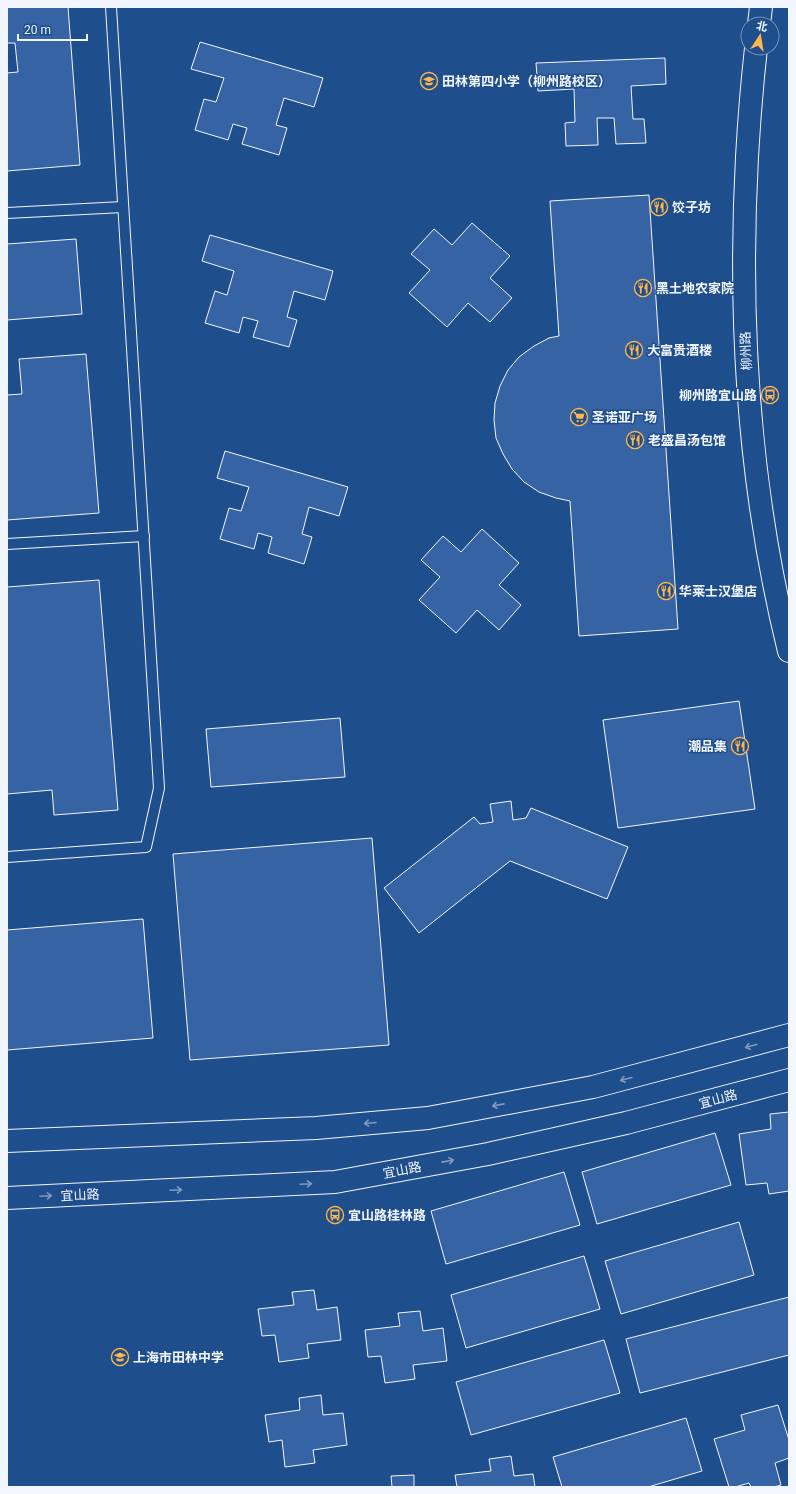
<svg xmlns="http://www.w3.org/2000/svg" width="796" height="1494" viewBox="0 0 796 1494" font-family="Roboto,'Noto Sans SC',sans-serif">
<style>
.building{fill:#3563a3;stroke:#f2f6ff}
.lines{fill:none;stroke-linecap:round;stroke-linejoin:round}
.lane-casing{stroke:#f2f6ff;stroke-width:12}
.secondary-casing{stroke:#f2f6ff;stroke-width:24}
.lane{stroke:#1f4e8c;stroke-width:10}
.secondary{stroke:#1f4e8c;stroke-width:22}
.oneway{stroke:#7e9ac0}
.labels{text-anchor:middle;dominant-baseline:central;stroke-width:3;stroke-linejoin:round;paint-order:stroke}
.poi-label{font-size:13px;font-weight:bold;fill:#f2f6ff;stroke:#1f4e8c;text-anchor:start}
.street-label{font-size:13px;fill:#f2f6ff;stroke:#1f4e8c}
</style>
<rect width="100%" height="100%" fill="#1f4e8c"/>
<g class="building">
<polygon points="7,7 68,7 80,165 7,171 7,73 18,72 15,43 7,43"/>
<polygon points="200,42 323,78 314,107 284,98 276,125 287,128 279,155 242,144 247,128 233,124 228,140 195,130 204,99 216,102 224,78 191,69"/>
<polygon points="665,58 666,84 631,86 633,119 644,119 646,143 616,144 614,118 597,118 598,145 566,146 565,123 575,122 574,89 538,91 536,63"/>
<polygon points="649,195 678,629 579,636 570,501 556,498 539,492 524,482 512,469 503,454 496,438 494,420 495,403 500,386 508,370 519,357 534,346 549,338 559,336 550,201"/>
<polygon points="472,223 510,256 490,278 512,298 490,322 468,303 447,327 409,293 430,270 411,254 434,229 452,245"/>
<polygon points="210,235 333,271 325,300 294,291 287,317 297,320 289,347 253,337 258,321 243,317 239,333 205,323 215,291 227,295 234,271 202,261"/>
<polygon points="76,239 82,314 7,320 7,244"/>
<polygon points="86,354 99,513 7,520 7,395 22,394 19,359"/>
<polygon points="225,451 348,487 339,516 309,507 302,534 312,537 304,564 268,553 272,537 258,533 254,549 220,539 229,508 241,511 249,487 217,478"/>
<polygon points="482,529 519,563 499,585 521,605 499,630 477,610 456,633 419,600 440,577 421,560 443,536 461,552"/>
<polygon points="99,580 118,810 54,815 52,790 7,794 7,587"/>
<polygon points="739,701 755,809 618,828 603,720"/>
<polygon points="340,718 345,777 211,787 206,729"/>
<polygon points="511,801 513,820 526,818 531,808 628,847 607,899 510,861 419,933 384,888 474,817 480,824 493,822 490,804"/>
<polygon points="372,838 389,1045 190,1060 173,854"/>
<polygon points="143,919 153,1038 7,1050 7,930"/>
<polygon points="789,1112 789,1191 769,1194 767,1183 746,1185 739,1134 771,1129 770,1114"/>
<polygon points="715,1133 731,1185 597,1224 582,1172"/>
<polygon points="564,1172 580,1225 446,1264 431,1211"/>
<polygon points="739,1222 754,1275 621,1314 605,1261"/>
<polygon points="584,1256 600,1309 466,1348 451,1295"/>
<polygon points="314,1290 317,1310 337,1307 341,1340 307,1344 309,1358 279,1362 275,1335 262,1336 258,1309 294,1305 292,1292"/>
<polygon points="789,1297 789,1355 640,1393 626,1339"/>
<polygon points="420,1311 423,1331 443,1328 447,1361 413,1365 415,1379 385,1383 381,1356 368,1357 365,1330 400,1326 398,1313"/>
<polygon points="604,1340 620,1393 471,1435 456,1382"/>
<polygon points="321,1395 323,1415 343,1413 347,1445 313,1450 315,1463 285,1467 282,1440 269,1442 265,1415 300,1410 299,1398"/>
<polygon points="778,1405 789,1440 789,1458 775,1463 781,1485 774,1487 751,1487 749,1483 735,1487 729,1487 714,1439 745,1430 741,1415"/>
<polygon points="686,1418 702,1471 648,1487 562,1487 553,1457"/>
<polygon points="511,1456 514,1476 533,1474 535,1487 457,1487 455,1475 491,1471 489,1459"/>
<polygon points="414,1475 414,1487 392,1487 391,1476"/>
</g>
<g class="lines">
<g class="lane-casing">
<g id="lane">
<polyline points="7,213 123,207"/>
<polyline points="7,544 144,536"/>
<polyline points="7,857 146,847 159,788 111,7"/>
</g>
</g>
<g class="secondary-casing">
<g id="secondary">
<polyline points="759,24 761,7"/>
<path d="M756 48C752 84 749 121 747 157 738 323 749 490 789 651"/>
<polyline points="7,1141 316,1128 428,1118 593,1087 789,1035"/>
<polyline points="7,1198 335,1182 488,1154 626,1123 789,1080"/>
</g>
</g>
<use href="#lane" class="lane"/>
<use href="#secondary" class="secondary"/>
</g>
<defs><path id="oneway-shaft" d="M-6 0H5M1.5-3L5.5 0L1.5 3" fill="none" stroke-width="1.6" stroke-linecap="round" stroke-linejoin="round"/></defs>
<g class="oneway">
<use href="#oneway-shaft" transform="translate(751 1046) rotate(165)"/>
<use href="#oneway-shaft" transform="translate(626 1079) rotate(165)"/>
<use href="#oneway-shaft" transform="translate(498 1105) rotate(169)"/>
<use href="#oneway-shaft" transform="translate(370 1123) rotate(175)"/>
<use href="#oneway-shaft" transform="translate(448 1161) rotate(-11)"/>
<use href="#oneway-shaft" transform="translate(306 1184) rotate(-3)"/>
<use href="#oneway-shaft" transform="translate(176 1190) rotate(-3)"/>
<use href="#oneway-shaft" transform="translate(46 1196) rotate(-3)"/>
</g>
<defs>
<g id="school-ring" transform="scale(0.9)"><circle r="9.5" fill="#1f4e8c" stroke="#ffb74d" stroke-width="1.5"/><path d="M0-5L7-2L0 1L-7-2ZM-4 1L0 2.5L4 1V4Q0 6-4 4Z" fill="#ffb74d"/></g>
<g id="restaurant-ring" transform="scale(0.9)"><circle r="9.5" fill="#1f4e8c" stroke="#ffb74d" stroke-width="1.5"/><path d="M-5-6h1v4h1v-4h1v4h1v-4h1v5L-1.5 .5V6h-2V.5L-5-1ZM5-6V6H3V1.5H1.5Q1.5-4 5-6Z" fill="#ffb74d"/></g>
<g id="bus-ring" transform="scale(0.9)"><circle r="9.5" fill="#1f4e8c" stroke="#ffb74d" stroke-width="1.5"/><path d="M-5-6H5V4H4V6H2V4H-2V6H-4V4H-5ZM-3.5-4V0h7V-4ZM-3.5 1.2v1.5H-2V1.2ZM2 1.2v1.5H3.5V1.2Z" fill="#ffb74d"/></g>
<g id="supermarket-ring" transform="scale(0.9)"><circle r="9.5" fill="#1f4e8c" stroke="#ffb74d" stroke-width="1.5"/><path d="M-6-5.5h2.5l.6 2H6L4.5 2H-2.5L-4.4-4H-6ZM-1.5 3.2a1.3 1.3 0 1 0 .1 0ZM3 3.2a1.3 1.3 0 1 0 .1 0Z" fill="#ffb74d"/></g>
</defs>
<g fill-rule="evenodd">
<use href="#school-ring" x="429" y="81"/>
<use href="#restaurant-ring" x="659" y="207"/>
<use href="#restaurant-ring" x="643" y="288"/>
<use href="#restaurant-ring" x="634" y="350"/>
<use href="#bus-ring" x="770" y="395"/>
<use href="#supermarket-ring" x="579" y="417"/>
<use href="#restaurant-ring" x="635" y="440"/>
<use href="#restaurant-ring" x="666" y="591"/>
<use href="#restaurant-ring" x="740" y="746"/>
<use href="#bus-ring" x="335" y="1215"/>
<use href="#school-ring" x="120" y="1357"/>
</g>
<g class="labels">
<g class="poi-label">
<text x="442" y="81">田林第四小学（柳州路校区）</text>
<text x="672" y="207">饺子坊</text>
<text x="656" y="288">黑土地农家院</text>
<text x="647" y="350">大富贵酒楼</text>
<text x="757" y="395" text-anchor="end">柳州路宜山路</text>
<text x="592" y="417">圣诺亚广场</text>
<text x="648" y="440">老盛昌汤包馆</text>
<text x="679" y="591">华莱士汉堡店</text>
<text x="727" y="746" text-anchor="end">潮品集</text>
<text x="348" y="1215">宜山路桂林路</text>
<text x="133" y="1357">上海市田林中学</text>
</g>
<g class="street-label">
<text transform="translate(746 351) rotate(-93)">柳州路</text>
<text transform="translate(718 1099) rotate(-15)">宜山路</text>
<text transform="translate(402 1170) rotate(-11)">宜山路</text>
<text transform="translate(80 1195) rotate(-3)">宜山路</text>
</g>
</g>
<rect width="796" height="1494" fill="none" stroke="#f2f6ff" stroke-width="16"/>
<g transform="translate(760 36) rotate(12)"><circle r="19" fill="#1f4e8c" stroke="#7391ba"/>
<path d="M0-3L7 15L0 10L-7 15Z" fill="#ffb74d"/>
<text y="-6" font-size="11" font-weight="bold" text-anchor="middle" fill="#f2f6ff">北</text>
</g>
<path d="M18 34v6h69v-6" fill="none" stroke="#f2f6ff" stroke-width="2"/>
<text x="24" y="34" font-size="12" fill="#f2f6ff" stroke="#1f4e8c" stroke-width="3" paint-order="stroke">20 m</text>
</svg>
